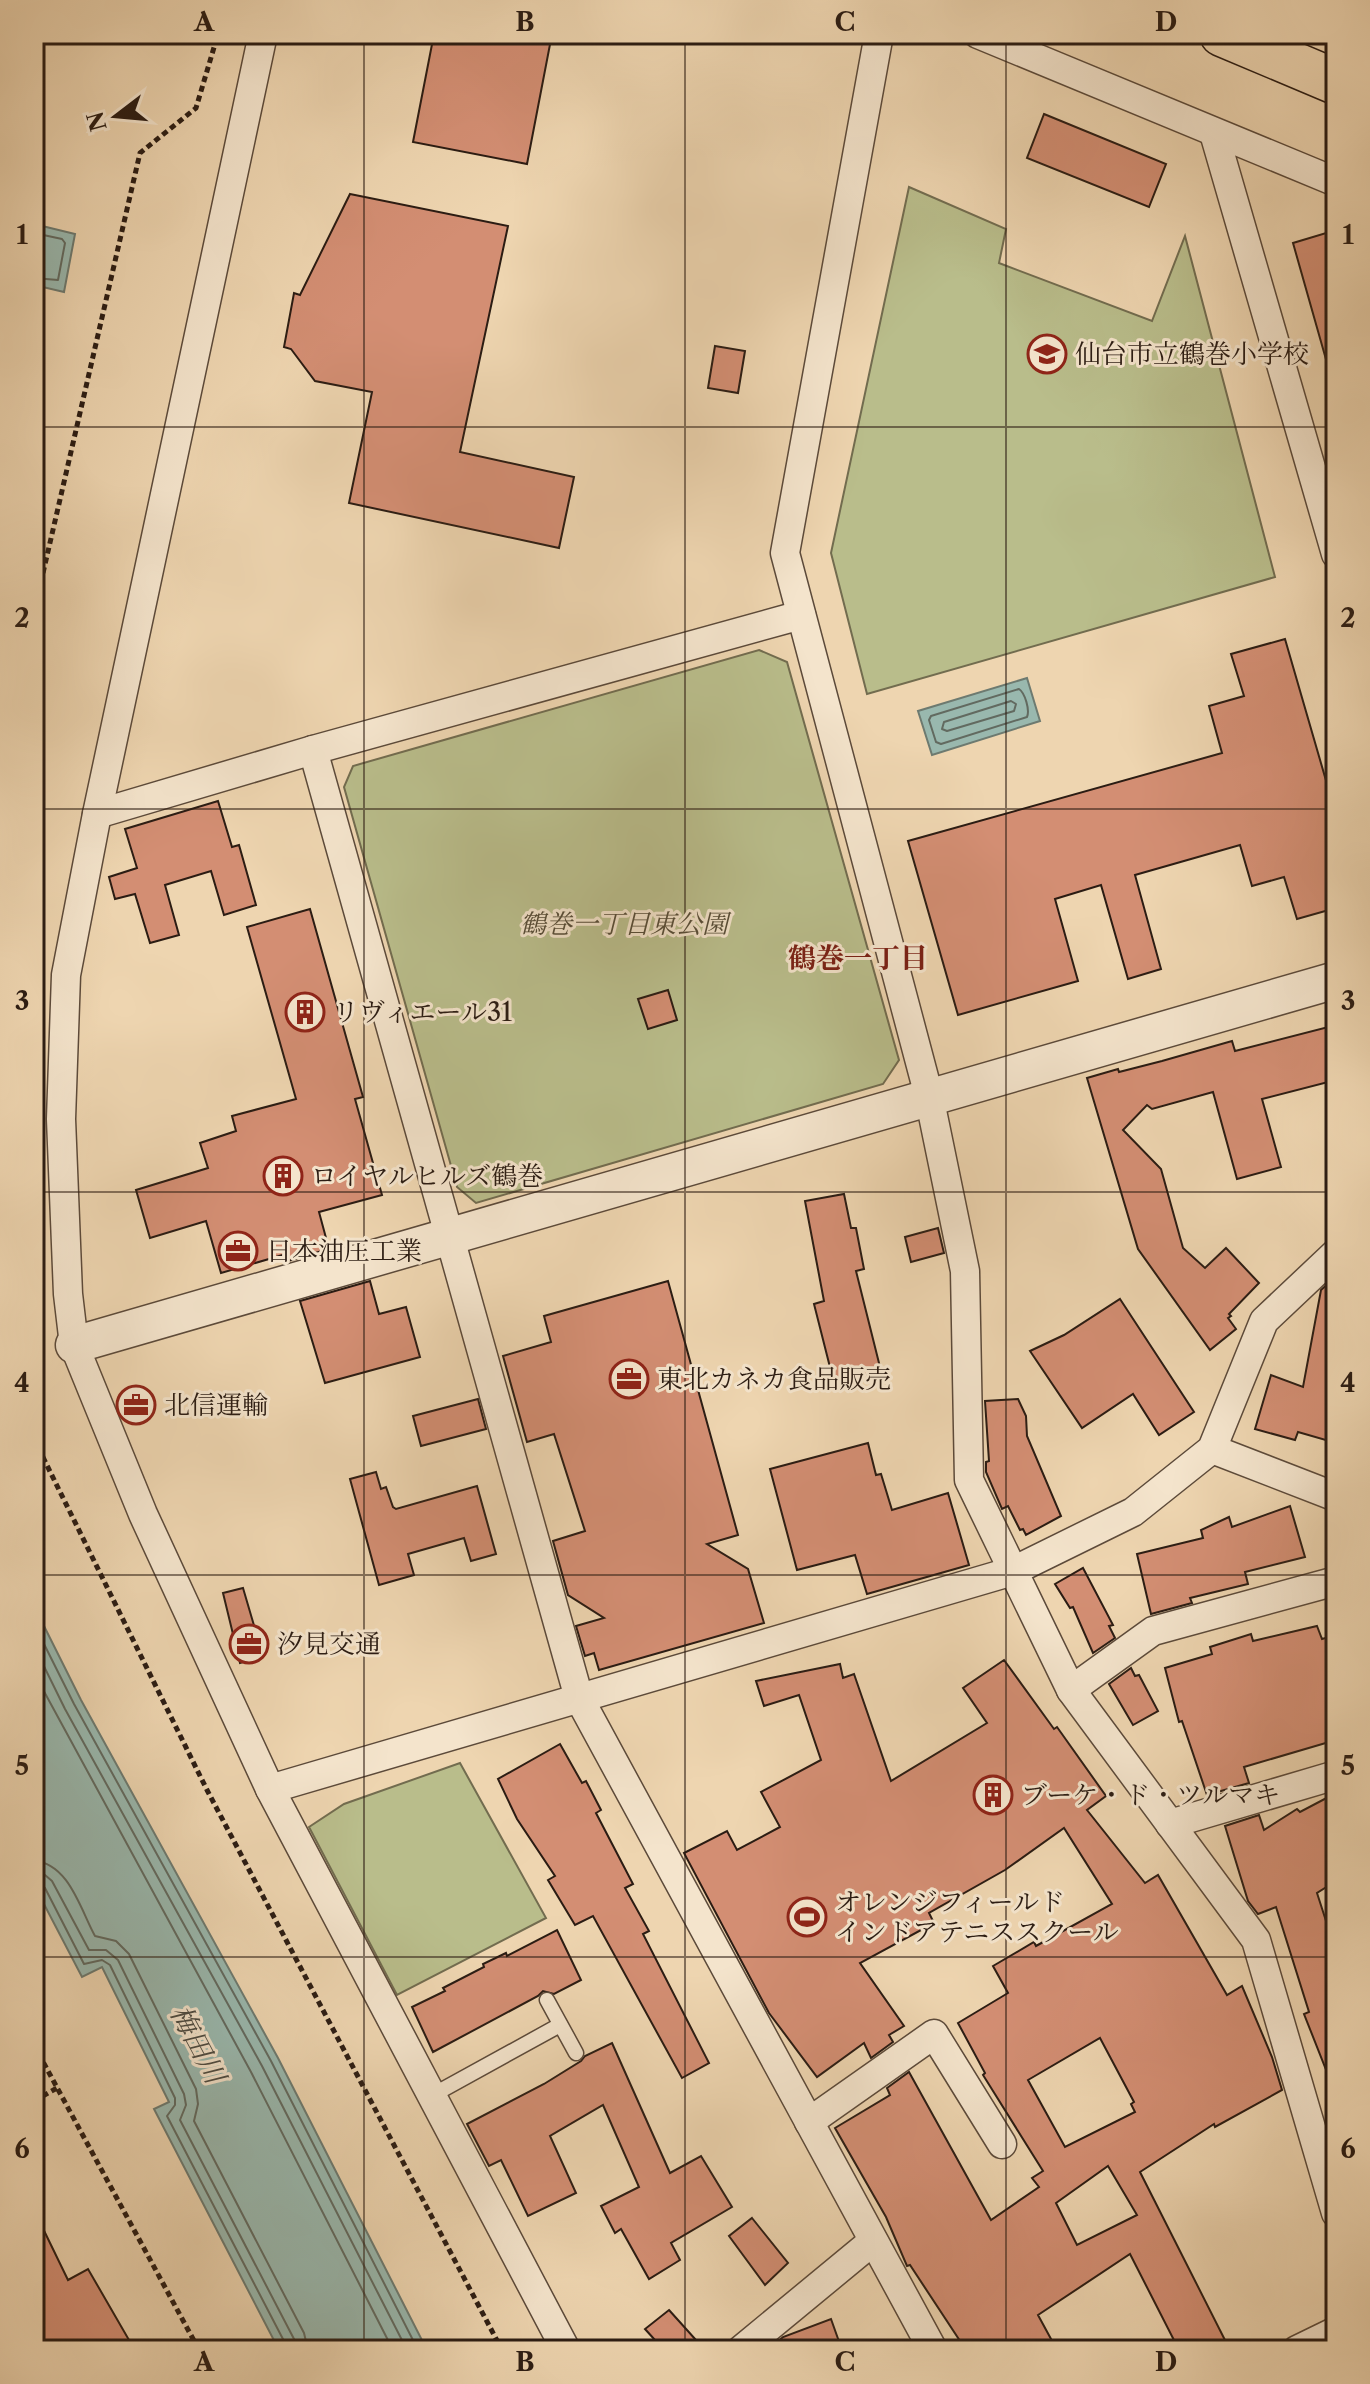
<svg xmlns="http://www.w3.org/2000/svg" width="1370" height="2384" viewBox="0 0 1370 2384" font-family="'Libre Caslon Text','Noto Serif JP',serif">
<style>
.green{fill:#b9bd8b;stroke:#726c4f;stroke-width:2}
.water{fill:#99b8ae;stroke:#6d7a70;stroke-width:2}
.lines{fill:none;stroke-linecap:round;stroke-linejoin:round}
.shore{stroke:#626a60;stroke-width:2}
.building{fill:#d38e73;stroke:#2b1c13;stroke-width:2;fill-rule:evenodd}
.service-casing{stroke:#5c4a3a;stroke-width:17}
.minor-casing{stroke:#5c4a3a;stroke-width:31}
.tertiary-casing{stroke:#5c4a3a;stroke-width:39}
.primary-casing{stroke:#2b1c13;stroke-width:47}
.path{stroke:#2b1c13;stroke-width:5;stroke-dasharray:6 4;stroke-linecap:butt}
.service{stroke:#f4e4cc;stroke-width:14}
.minor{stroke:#f4e4cc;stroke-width:28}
.tertiary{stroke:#f4e4cc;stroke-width:36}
.primary{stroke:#eed5b0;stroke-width:44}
.grid{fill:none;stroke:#2b1c13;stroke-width:2;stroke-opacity:0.55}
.labels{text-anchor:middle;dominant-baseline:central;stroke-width:6;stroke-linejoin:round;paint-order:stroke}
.poi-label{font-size:26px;fill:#2b1c13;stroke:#f4e4cc;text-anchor:start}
.park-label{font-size:26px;font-style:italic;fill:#564c37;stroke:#f4e4cc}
.neighbourhood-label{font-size:28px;font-weight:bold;fill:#7a1f14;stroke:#f4e4cc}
.water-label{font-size:28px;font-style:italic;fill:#4c4b42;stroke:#f4e4cc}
.neatline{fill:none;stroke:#2b1c13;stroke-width:3}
.grid-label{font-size:26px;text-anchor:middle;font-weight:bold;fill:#2b1c13}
</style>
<rect width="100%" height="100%" fill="#eed5b0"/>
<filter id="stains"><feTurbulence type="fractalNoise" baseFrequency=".0025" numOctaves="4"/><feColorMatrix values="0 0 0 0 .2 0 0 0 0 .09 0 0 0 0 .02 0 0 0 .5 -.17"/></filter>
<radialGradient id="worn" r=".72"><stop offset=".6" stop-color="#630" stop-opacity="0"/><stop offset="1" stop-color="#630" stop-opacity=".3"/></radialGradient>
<g class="green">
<polygon points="909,187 1006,229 999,263 1152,321 1185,236 1275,577 867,694 831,553"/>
<polygon points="759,650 787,662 899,1060 883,1084 476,1203 457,1187 344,787 353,766"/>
<polygon points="460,1763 546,1918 397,1995 309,1827 344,1804"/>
</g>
<g class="water">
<polygon points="34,224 75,234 64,292 34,285"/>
<polygon points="1027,678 1040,721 932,755 918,711"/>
<polygon points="34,1606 81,1700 278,2058 427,2350 279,2350 154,2109 169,2102 102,1967 82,1977 34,1885"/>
</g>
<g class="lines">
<g class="shore">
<polyline points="34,233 62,239 65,243 58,280 34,278"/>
<path d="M1019 689C1025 693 1030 710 1027 717L941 744 936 742 929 720 931 716Z"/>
<polygon points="1011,701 1016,704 1014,711 947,731 942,729 944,722"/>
<polyline points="34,1624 74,1704 271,2061 418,2350"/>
<polyline points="34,1646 65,1709 262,2066 407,2350"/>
<polyline points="34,1673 251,2072 393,2350"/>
<path d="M34 1861C69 1863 81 1911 95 1936L116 1941 129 1954 196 2089 198 2104 194 2121 304 2333 308 2350"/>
<polyline points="34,1873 45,1875 52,1881 89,1950 106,1950 118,1960 184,2094 186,2105 180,2120 294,2339 296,2350"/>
<polyline points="34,1883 45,1888 84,1964 102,1960 110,1965 175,2098 175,2105 167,2116 285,2343 286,2350"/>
</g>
</g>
<g class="building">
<polygon points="434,34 552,34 527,164 413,142"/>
<polygon points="1044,114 1166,164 1149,207 1027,158"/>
<polygon points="350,194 508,226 460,452 574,477 559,548 349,503 372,392 315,381 291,349 284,347 294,293 300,295"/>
<polygon points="1336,230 1336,369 1329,370 1293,243"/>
<polygon points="715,346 745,351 738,393 708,388"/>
<polygon points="1285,639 1336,815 1336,908 1297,919 1284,877 1252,886 1240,845 1135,875 1161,969 1128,979 1101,885 1055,899 1078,981 958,1015 908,841 1222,753 1209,706 1244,696 1231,654"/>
<polygon points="218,801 232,847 239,845 256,905 224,915 211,871 165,885 179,935 150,943 135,894 115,899 109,877 137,868 125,829"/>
<polygon points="310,909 363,1097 355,1099 382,1195 319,1212 329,1249 288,1261 286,1254 221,1273 206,1221 150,1238 136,1190 208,1168 200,1143 236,1131 232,1116 296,1099 247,927"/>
<polygon points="668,990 677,1020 648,1029 638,999"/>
<polygon points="1336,1025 1336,1080 1262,1099 1281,1167 1237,1179 1213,1092 1152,1109 1147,1105 1123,1130 1161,1169 1183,1248 1205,1268 1226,1248 1259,1283 1229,1314 1231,1316 1228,1318 1236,1329 1210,1350 1138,1249 1087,1078 1118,1069 1119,1072 1162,1061 1232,1041 1235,1051"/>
<polygon points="844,1194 851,1228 856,1228 864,1269 856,1271 881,1371 834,1383 814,1304 824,1301 805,1201"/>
<polygon points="938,1228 944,1253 911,1262 905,1237"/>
<polygon points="1332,1280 1336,1281 1336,1443 1298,1432 1295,1440 1255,1429 1271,1375 1303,1387 1321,1290"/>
<polygon points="370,1281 379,1314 406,1307 420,1357 325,1383 300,1301"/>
<polygon points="668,1281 738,1535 707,1544 748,1569 764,1623 599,1670 594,1653 585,1656 576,1626 604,1618 568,1595 553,1541 585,1531 554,1434 527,1442 503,1356 551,1342 544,1316"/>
<polygon points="1120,1299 1194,1412 1159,1435 1133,1394 1082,1428 1030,1351 1064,1335"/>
<polygon points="478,1399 486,1429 421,1446 413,1416"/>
<polygon points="1018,1399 1026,1416 1027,1436 1061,1516 1026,1535 1023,1529 1020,1530 1008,1506 1002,1509 986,1472 986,1462 989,1461 985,1401"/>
<polygon points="868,1443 876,1475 881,1474 892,1510 948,1493 969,1565 867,1594 855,1555 797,1570 770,1469"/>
<polygon points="376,1472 381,1489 386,1487 393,1507 396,1509 477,1486 496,1554 471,1561 464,1538 408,1554 414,1575 379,1585 350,1479"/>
<polygon points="1290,1506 1305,1557 1245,1572 1248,1584 1190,1598 1192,1603 1151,1614 1137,1554 1203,1538 1201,1530 1229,1517 1232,1527"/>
<polygon points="1083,1568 1113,1625 1109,1626 1115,1638 1093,1653 1073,1607 1070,1608 1055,1584"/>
<polygon points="243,1588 263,1656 240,1663 223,1593"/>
<polygon points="1317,1626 1322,1639 1336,1635 1336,1740 1244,1767 1249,1783 1207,1795 1182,1721 1179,1722 1165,1668 1212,1654 1210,1647 1251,1634 1253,1641"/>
<path d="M1004 1660 1054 1729 1057 1727 1106 1796 1087 1810 1145 1883 1158 1875 1227 1995 1242 1986 1272 2057 1282 2090 1215 2127 1214 2124 1140 2172 1230 2350H1179L1130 2254 1038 2315 1057 2350H966L910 2265 907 2266 886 2217 835 2128 890 2095 887 2088 909 2072 991 2220 1039 2187 1032 2178 1043 2171 983 2075 985 2073 958 2023 1008 1993 993 1966 1034 1942 1036 1946 1112 1904 1064 1828 1005 1870 929 1913 934 1923 860 1963 904 2026 889 2035 893 2042 871 2058 864 2043 817 2077 769 2013 684 1853 727 1831 737 1850 780 1827 761 1792 821 1760 799 1695 764 1706 756 1681 840 1664 843 1678 854 1674 891 1781 987 1723 963 1688ZM1100 2038 1134 2102 1131 2104 1135 2112 1065 2147 1028 2080ZM1108 2166 1137 2215 1077 2245 1056 2203Z"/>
<polygon points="1131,1668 1135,1676 1139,1675 1158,1711 1133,1725 1109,1684"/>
<polygon points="560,1744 582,1783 586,1781 601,1810 596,1813 633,1884 625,1888 649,1931 643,1934 709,2063 682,2078 593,1916 575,1925 548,1880 555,1876 517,1819 498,1779"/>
<polygon points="1336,1793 1336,1881 1317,1893 1336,1952 1334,2090 1304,2014 1309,2012 1276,1907 1258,1914 1248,1901 1225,1826 1259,1815 1264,1830 1297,1809 1300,1812"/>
<polygon points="557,1930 581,1980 554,1994 543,1991 538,1996 433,2052 412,2007 445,1991 443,1988 484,1967 483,1964 506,1953 507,1956"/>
<polygon points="612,2043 670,2173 701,2156 732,2207 671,2243 680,2260 649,2279 621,2229 615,2233 601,2206 639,2187 603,2105 550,2136 576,2193 528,2216 501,2160 489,2166 467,2124 544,2084 581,2061 585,2056"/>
<polygon points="34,2210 68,2280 88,2269 129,2340 108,2350 43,2350 34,2331"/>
<polygon points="752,2218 788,2263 765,2285 729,2236"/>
<polygon points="669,2310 705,2350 664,2350 645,2329"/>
<polygon points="831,2319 842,2350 768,2350 783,2337"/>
</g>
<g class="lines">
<g class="service-casing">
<g id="service">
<polyline points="547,2000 576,2053"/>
<polyline points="431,2096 560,2025"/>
</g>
</g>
<g class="minor-casing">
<g id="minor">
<polyline points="263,34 97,814 66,975 61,1119 68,1294 74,1345 143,1514 270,1789 566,2350"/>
<polyline points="879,34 785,553 929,1096 965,1271 969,1480 1071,1690 1256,1940 1336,2213"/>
<polyline points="978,34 1336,182"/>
<polyline points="1214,133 1336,554"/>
<polyline points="313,750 579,1698 933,2350"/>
<polyline points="97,814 313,750 801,615"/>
<polyline points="1212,1449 1336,1497"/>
<polyline points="1071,1690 1153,1631 1336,1581"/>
<polyline points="270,1789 1013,1571 1133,1512 1212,1449 1264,1321 1336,1253"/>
<polyline points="1170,1824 1336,1775"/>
<polyline points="809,2122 934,2034 1002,2144"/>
<polyline points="741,2350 873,2241"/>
<polyline points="1297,2350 1336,2331"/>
</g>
</g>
<g class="tertiary-casing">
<polyline id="tertiary" points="74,1345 1336,980"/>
</g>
<g class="primary-casing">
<polyline id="primary" points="1222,34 1336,82"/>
</g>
<g class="path">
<polyline points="34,612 140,153 196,108 218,34"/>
<polyline points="34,1439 207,1790 502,2350"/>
<polyline points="34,2045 199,2350"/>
<polyline points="34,2101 57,2088"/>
</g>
<use href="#service" class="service"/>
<use href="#minor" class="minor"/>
<use href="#tertiary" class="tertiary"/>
<use href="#primary" class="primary"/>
</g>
<path class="grid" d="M364 34V2350M685 34V2350M1006 34V2350M34 427H1336M34 809H1336M34 1192H1336M34 1575H1336M34 1957H1336"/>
<defs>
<g id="school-ring" transform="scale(2)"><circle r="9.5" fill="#f4e4cc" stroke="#8f2418" stroke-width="1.5"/><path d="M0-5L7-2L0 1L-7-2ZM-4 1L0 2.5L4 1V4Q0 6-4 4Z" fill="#8f2418"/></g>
<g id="building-ring" transform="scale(2)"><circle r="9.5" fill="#f4e4cc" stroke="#8f2418" stroke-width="1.5"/><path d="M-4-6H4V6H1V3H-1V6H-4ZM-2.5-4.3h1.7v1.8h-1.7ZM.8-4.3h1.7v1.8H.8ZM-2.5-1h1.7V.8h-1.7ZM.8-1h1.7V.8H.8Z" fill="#8f2418"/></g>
<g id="office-ring" transform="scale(2)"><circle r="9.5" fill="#f4e4cc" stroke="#8f2418" stroke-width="1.5"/><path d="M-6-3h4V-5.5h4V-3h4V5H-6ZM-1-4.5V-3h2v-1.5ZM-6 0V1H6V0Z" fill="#8f2418"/></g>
<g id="stadium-ring" transform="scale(2)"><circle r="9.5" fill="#f4e4cc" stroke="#8f2418" stroke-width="1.5"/><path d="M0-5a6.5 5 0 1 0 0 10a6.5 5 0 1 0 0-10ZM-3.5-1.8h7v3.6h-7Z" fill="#8f2418"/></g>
</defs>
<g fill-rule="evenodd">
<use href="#school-ring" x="1047" y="354"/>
<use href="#building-ring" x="305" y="1012"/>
<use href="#building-ring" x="283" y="1176"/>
<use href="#office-ring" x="238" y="1251"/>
<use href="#office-ring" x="629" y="1379"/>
<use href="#office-ring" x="136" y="1405"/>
<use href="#office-ring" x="249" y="1644"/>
<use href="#building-ring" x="993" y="1795"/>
<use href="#stadium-ring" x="807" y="1917"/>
</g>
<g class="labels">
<g class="poi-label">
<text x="1075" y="354">仙台市立鶴巻小学校</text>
<text x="333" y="1012">リヴィエール31</text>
<text x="311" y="1176">ロイヤルヒルズ鶴巻</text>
<text x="266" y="1251">日本油圧工業</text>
<text x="657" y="1379">東北カネカ食品販売</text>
<text x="164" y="1405">北信運輸</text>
<text x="277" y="1644">汐見交通</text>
<text x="1021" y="1795">ブーケ・ド・ツルマキ</text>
<text x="835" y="1902">オレンジフィールド<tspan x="835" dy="30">インドアテニススクール</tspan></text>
</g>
<g class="park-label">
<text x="624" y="924">鶴巻一丁目東公園</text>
</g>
<g class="neighbourhood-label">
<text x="858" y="958">鶴巻一丁目</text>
</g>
<g class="water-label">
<text transform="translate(198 2044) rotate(62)">梅田川</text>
</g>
</g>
<rect width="1370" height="2384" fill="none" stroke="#eed5b0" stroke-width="88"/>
<g transform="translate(116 116) rotate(254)" stroke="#f4e4cc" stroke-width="6" paint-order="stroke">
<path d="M0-6L14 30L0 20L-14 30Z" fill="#2b1c13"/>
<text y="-12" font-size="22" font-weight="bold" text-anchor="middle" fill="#2b1c13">N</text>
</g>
<rect x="44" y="44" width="1282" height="2296" class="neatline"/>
<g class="grid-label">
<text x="204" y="31">A</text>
<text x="525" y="31">B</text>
<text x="845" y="31">C</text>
<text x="1166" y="31">D</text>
<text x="22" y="244">1</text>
<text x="1348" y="244">1</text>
<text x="22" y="627">2</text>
<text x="1348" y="627">2</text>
<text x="22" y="1010">3</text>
<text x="1348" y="1010">3</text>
<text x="22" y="1392">4</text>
<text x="1348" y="1392">4</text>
<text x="22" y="1775">5</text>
<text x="1348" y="1775">5</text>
<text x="22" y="2158">6</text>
<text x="1348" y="2158">6</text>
<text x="204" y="2371">A</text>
<text x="525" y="2371">B</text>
<text x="845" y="2371">C</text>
<text x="1166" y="2371">D</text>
</g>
<rect width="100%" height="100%" filter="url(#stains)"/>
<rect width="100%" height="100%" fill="url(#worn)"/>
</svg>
